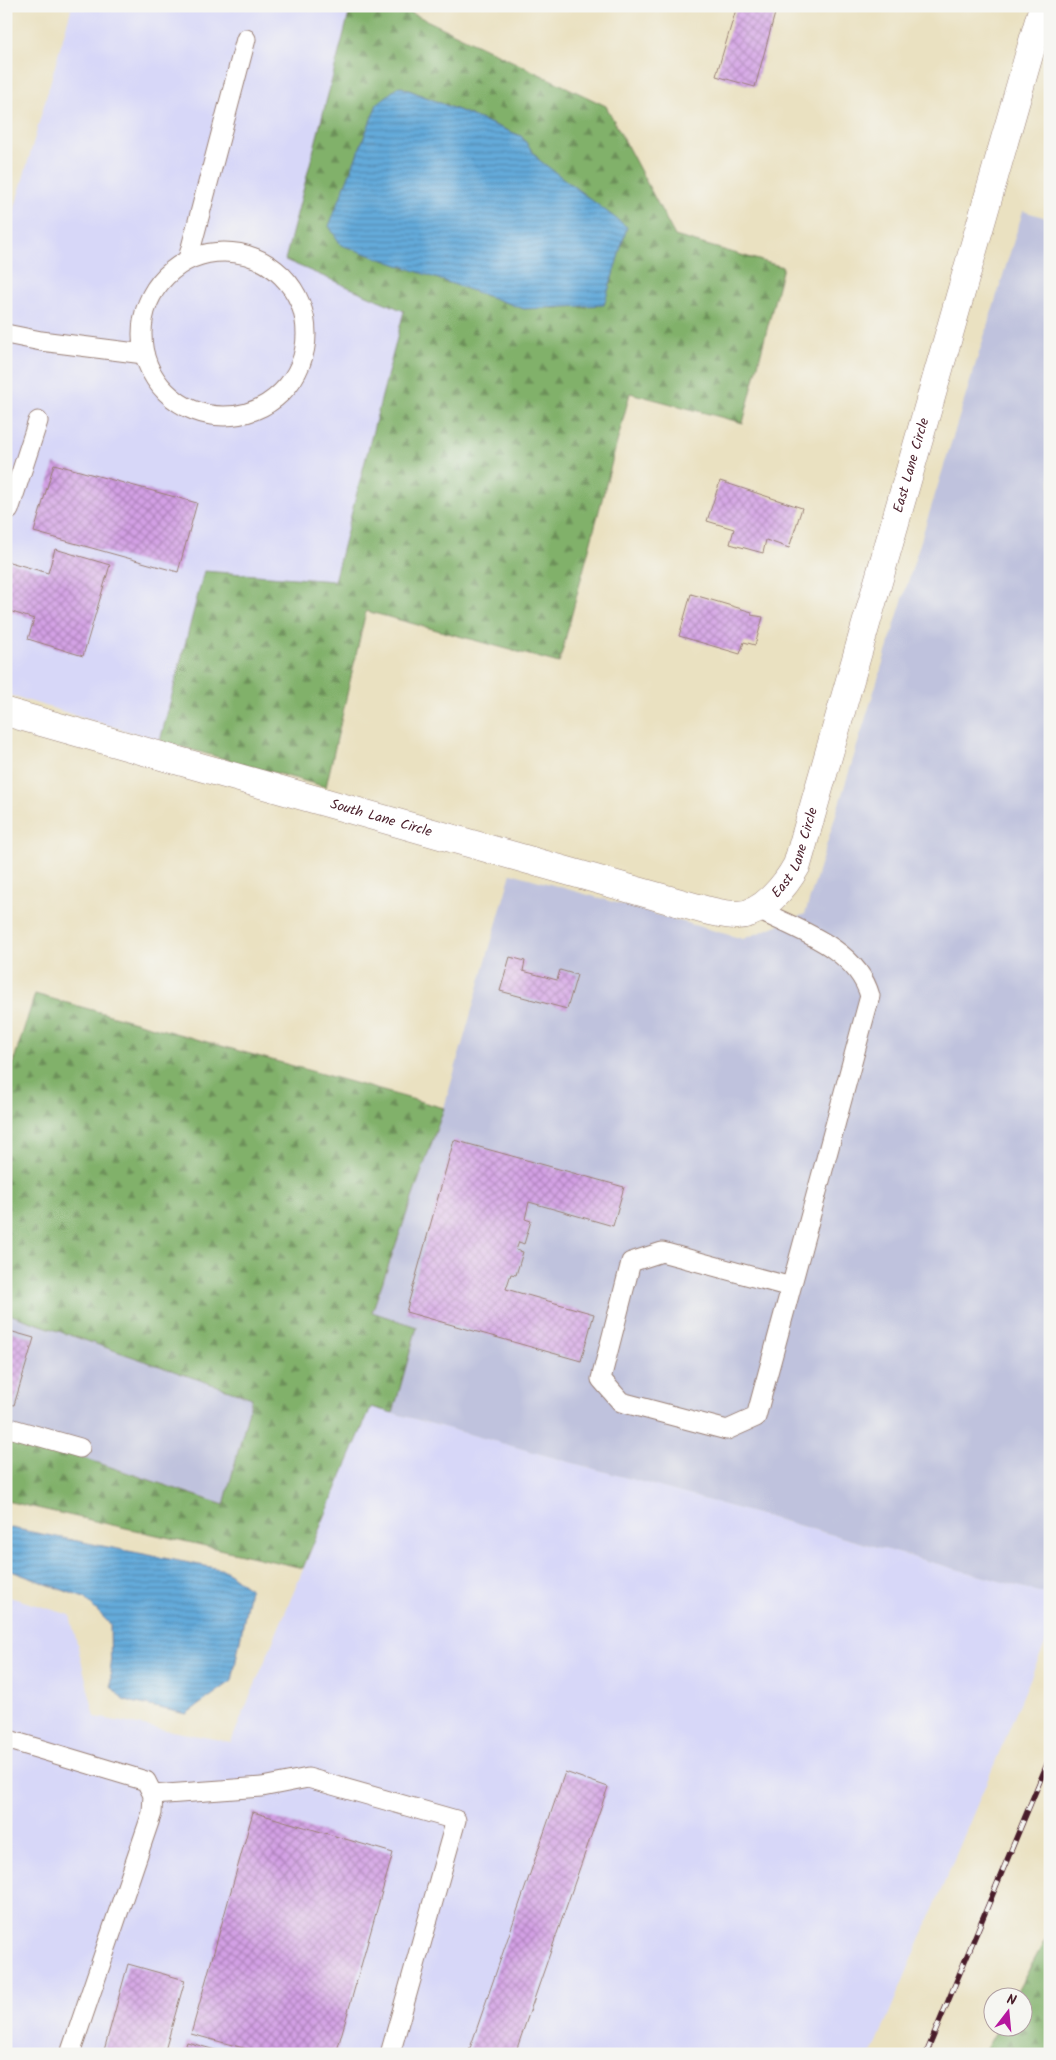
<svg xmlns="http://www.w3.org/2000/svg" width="1056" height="2060" viewBox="0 0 1056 2060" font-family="Kalam,sans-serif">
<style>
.built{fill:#d7d7f8}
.industrial{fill:#bfc2dd}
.forest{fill:url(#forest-firs);stroke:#66684b;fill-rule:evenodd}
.water{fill:url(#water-rules);stroke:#576482}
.building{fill:url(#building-cross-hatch)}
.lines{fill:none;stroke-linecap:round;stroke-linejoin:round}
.service-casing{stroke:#9a8076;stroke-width:21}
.minor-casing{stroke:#9a8076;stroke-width:29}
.service{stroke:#fff;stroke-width:19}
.minor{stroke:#fff;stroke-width:28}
.rail-casing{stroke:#4a1f2b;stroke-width:5.5}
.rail{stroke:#f6f6f2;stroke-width:4;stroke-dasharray:11;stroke-linecap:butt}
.labels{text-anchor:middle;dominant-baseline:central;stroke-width:4;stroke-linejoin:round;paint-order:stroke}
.street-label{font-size:14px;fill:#4a1f2b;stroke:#f6f6f2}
</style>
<defs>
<pattern id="forest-firs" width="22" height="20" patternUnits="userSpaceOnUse" patternTransform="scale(1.25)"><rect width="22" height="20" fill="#81b16b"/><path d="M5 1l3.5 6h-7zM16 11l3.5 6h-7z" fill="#6c8f58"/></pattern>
<pattern id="water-rules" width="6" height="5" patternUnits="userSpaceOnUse" patternTransform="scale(1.25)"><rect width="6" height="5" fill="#64aada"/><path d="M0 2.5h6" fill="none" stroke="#548ab1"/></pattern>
<pattern id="building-cross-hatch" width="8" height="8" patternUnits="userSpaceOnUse" patternTransform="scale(1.25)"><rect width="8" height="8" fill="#d3a0e5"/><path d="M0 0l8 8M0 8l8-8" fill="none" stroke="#ad82ba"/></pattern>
</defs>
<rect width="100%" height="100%" fill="#f6f6f2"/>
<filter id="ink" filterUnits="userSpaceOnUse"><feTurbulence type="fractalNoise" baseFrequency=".02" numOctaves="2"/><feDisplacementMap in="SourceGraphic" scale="10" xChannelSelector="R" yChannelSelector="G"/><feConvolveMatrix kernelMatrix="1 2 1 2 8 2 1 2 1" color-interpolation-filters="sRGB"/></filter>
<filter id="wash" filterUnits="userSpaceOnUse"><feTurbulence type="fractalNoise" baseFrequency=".0096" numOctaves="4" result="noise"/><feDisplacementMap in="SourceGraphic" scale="20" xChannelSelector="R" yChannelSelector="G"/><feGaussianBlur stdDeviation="1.12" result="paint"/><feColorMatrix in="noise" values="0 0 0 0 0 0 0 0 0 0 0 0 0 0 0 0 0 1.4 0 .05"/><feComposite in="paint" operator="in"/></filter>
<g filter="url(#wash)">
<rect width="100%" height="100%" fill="#eae1c1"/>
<g class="built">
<polygon points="72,6 351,6 285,259 405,310 334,582 204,571 160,741 6,694 6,239"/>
<polygon points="371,1407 1050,1595 1050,1632 872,2054 6,2054 6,1596 70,1615 95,1717 231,1742"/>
</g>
<g class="industrial">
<polygon points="1023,211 1050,219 1050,1595 393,1413 416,1327 372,1313 444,1108 511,873 743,939 805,914"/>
<polygon points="6,1313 252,1398 225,1505 6,1432"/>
</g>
<g class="forest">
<path d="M351 6H397L606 106 675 236 783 267 743 423 630 393 559 663 366 611 326 787 160 741 204 571 334 581 404 311 285 260ZM399 86 521 136 539 160Z"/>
<polygon points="35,994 444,1108 372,1312 417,1327 393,1413 371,1407 303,1568 6,1501 6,1432 224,1505 252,1398 6,1313 6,1085"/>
<polygon points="1050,1931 1050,2054 983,2054 998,2028 1024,2028 1024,1998 1014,1997"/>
</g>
<g class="water">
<polygon points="399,86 521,136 539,160 627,227 604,305 524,309 341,245 329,226 377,104"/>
<polygon points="6,1527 225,1570 250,1589 232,1681 186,1714 123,1700 111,1686 110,1624 84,1598 6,1569"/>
</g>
<g id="blocks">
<g class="building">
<polygon points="737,6 777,6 755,87 716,76"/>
<polygon points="54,464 197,503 178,572 34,532"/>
<polygon points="720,481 802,508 789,548 766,540 763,553 730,544 734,529 707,521"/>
<polygon points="55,549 110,565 83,656 28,639 34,619 6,610 6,561 48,573"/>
<polygon points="691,594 752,612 751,615 763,617 755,645 744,642 740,654 679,636"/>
<polygon points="510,957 525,961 523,971 557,980 560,970 577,975 567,1009 500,991"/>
<polygon points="454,1140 624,1187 613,1226 529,1202 525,1219 531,1221 524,1244 519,1242 516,1250 523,1252 516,1275 511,1274 506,1289 594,1314 581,1361 406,1312"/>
<polygon points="6,1330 34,1338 14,1405 6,1403"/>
<polygon points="565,1772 608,1787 515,2054 468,2054"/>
<polygon points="253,1812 393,1853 336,2054 266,2054 191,2034"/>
<polygon points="128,1964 185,1980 164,2054 103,2054"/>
<polygon points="187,2042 226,2053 226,2054 183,2054"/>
</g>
</g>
</g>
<g filter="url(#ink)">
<use href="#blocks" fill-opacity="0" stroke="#9a8076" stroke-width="1"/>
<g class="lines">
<g class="service-casing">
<g id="service">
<circle cx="224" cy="334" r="82"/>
<polyline points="188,259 246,39"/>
<polyline points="6,334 41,341 144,354"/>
<polyline points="6,509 9,510 38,421"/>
<path d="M756 909C796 929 857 948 870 996L756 1417 727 1430 621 1402 601 1379 631 1262 662 1252 791 1287"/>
<polyline points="6,1427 80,1448"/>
<polyline points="6,1739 146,1781 153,1795 152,1813 70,2054"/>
<polyline points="153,1795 262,1787 308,1778 456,1820 390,2054"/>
</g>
</g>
<g class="minor-casing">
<g id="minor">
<path id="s1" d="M6 712 705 910C715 912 726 915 736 915 762 916 786 885 797 865L1043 6"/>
</g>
</g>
<use href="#service" class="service"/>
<use href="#minor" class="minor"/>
<g class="rail-casing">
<polyline id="rail" points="926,2054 1050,1757"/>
</g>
<use href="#rail" class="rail"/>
</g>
</g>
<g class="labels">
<g class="street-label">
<text stroke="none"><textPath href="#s1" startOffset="1256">East Lane Circle</textPath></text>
<text stroke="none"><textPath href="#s1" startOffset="390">South Lane Circle</textPath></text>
<text stroke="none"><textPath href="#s1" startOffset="851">East Lane Circle</textPath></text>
</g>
</g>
<rect width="1056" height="2060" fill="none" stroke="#f6f6f2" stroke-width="25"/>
<g transform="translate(1008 2012) rotate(16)"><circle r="24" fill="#f6f6f2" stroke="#b1a0a2"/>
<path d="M0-4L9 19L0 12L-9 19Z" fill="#b5179e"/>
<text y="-8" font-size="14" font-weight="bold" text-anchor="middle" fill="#4a1f2b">N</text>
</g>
</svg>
